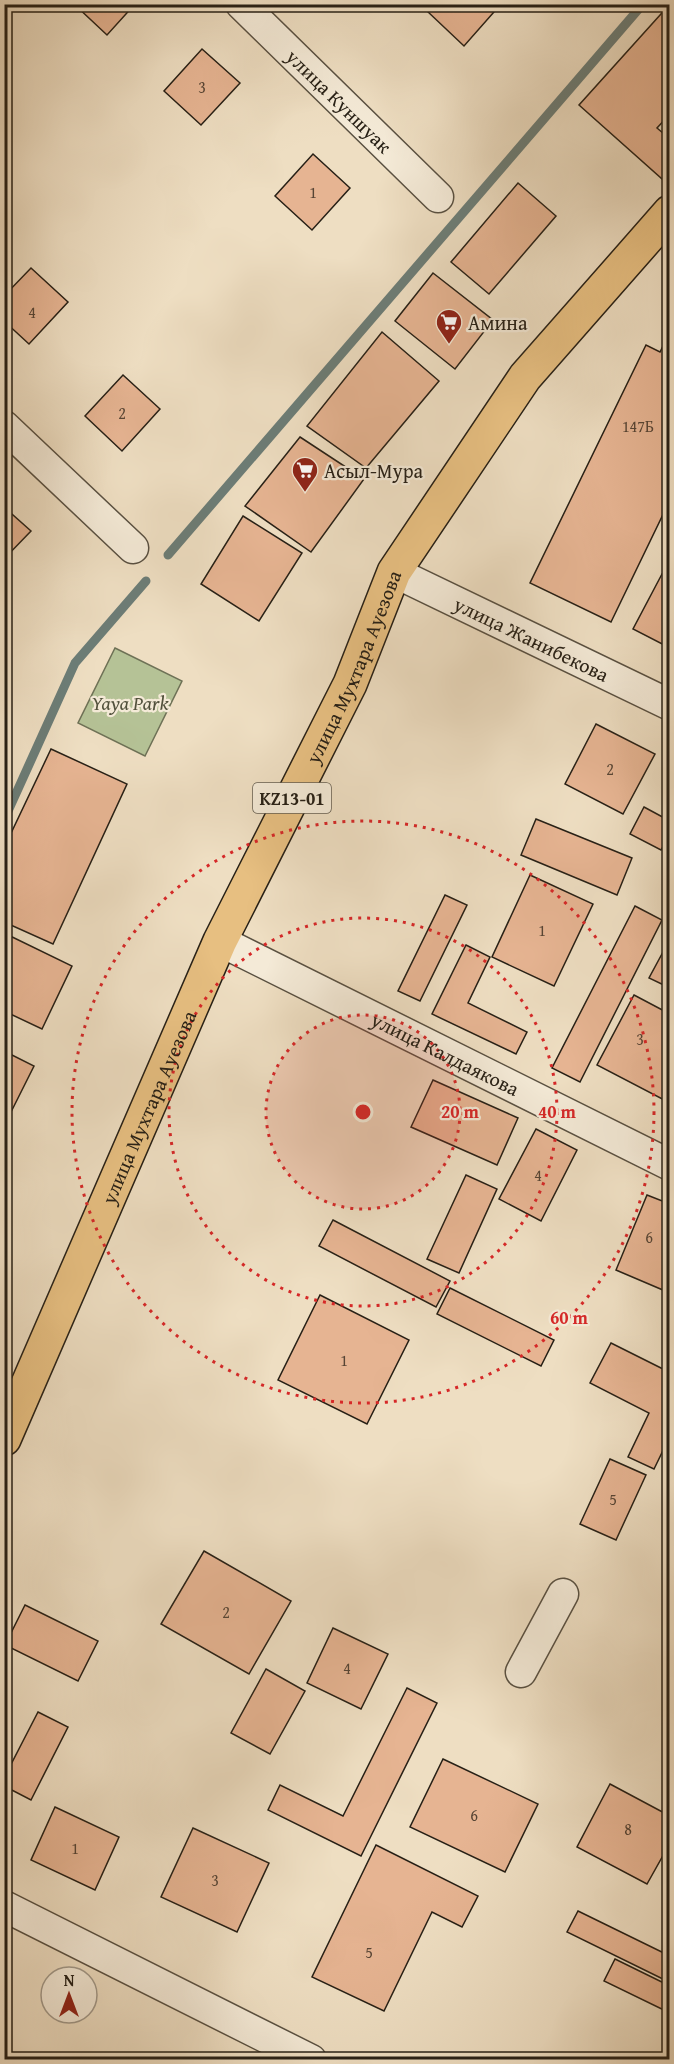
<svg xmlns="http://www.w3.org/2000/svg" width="674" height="2064" viewBox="0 0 674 2064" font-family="'Gentium Book Plus',serif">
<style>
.green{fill:#b5c296;stroke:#6e7156;stroke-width:1.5}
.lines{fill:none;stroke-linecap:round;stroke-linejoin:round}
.stream{stroke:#6c7d77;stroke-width:9}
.building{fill:#e6b492;stroke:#272016;stroke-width:1.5}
.minor-casing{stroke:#595041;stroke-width:33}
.primary-casing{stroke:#272016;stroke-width:36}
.minor{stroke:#f4ead7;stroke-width:30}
.primary{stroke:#e7bf81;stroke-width:33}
.ring{fill:none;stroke:#d62828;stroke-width:3;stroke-dasharray:3 6}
.labels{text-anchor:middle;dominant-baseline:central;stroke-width:4.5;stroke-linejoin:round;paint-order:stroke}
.number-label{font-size:16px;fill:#574535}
.shield{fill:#f4ead7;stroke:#645d50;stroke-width:1.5}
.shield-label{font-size:18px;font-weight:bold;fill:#272016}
.street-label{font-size:20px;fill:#272016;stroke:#f4ead7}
.poi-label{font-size:20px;fill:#272016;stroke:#f4ead7;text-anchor:start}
.park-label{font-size:20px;font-style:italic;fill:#52513c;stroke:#f4ead7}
.centre{fill:#d62828;stroke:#f4ead7;stroke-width:3}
.ring-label{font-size:18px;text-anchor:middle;font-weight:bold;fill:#d62828;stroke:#f4ead7;stroke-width:4.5;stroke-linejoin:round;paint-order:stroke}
</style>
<rect width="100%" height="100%" fill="#eedec2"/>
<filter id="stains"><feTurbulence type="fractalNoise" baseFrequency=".00333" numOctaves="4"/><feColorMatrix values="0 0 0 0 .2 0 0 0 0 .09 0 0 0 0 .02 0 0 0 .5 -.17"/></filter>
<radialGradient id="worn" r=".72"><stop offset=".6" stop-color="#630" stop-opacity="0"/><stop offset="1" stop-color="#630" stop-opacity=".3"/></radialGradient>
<polygon class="green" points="115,648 182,681 145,756 78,723"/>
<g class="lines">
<g class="stream">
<polyline points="168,555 643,4"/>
<polyline points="4,820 75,663 146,581"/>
</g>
</g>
<g class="building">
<polygon points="74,4 135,4 107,35"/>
<polygon points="433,4 501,4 464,46 427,11"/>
<polygon points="670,4 670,114 657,128 670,139 670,186 579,105"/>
<polygon points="202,49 240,83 201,125 164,91"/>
<polygon points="313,154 350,188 312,230 275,196"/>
<polygon points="518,183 556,216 489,294 451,262"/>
<polygon points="31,268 68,302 29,344 4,321 4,296"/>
<polygon points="433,273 493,320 455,369 395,321"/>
<polygon points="382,332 439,381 366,468 307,426"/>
<polygon points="670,332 670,500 611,622 530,583 646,345 660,352"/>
<polygon points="123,375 160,409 122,451 85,416"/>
<polygon points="300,437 364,479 311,552 245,506"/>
<polygon points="4,507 31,531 4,559"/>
<polygon points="243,516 302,553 259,621 201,584"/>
<polygon points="662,574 670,579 670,648 633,629"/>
<polygon points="596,724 655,754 623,814 565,784"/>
<polygon points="51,749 127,784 53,944 4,922 4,848"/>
<polygon points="644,807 670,821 670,834 661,850 630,834"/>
<polygon points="536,819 632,858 617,895 521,855"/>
<polygon points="530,875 593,904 554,986 492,957"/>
<polygon points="445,895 467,905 420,1001 398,991"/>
<polygon points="635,906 662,920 580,1082 552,1068"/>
<polygon points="4,933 72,966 42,1029 4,1011"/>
<polygon points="670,939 670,988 649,978"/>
<polygon points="466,945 490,957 468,1003 527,1032 516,1054 432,1014"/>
<polygon points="634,995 670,1014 670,1103 597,1065"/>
<polygon points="4,1051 34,1066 4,1126"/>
<polygon points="433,1080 518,1118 497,1165 411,1127"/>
<polygon points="536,1129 577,1150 541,1221 499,1199"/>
<polygon points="466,1175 497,1189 459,1273 427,1259"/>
<polygon points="647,1195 670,1204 670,1293 616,1270"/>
<polygon points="333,1220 450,1281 436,1307 319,1246"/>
<polygon points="450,1288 554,1340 541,1366 437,1314"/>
<polygon points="320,1295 409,1340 367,1424 278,1380"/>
<polygon points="611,1343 669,1372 670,1371 670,1436 654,1469 628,1457 649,1413 590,1383"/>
<polygon points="610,1459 646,1475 616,1540 580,1524"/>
<polygon points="204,1551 291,1601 249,1674 161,1624"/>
<polygon points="25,1605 98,1641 78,1681 5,1645"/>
<polygon points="333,1628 388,1654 361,1709 307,1683"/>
<polygon points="266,1669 305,1691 270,1754 231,1733"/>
<polygon points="407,1688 437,1703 361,1856 268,1810 280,1785 343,1816"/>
<polygon points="38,1712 68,1727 31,1800 4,1786 4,1778"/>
<polygon points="443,1759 538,1804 505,1872 410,1827"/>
<polygon points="610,1784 670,1816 670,1843 647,1884 577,1847"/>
<polygon points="55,1807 119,1837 95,1890 31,1860"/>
<polygon points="193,1828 269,1863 237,1932 161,1897"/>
<polygon points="376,1845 478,1896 462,1927 432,1912 384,2011 312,1977"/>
<polygon points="578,1911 670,1956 669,1982 567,1932"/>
<polygon points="615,1959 670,1986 670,2013 604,1981"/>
</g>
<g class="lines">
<g class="minor-casing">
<g id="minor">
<path id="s1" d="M241 4 438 197"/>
<polyline points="4,426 133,548"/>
<path id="s2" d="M394 572 670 705"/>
<path id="s3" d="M220 941 670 1165"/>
<polyline points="521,1672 563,1594"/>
<polyline points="4,1906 311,2060"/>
</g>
</g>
<g class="primary-casing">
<g id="primary">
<path id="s4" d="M4 1439 220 941 350 684 394 572 525 377 670 212"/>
</g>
</g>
<use href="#minor" class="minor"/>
<use href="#primary" class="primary"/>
</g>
<circle cx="363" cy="1112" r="97" fill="#d62828" fill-opacity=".12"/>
<g class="ring">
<circle cx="363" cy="1112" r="97"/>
<circle cx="363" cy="1112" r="194"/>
<circle cx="363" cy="1112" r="291"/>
</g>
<defs>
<g id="supermarket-pin" transform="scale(1.35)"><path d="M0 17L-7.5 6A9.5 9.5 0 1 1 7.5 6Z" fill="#8f2418" stroke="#f4ead7"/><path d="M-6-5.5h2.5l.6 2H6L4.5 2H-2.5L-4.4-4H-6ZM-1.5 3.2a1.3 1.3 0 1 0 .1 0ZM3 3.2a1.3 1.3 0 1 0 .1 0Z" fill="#fff"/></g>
</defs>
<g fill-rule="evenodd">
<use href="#supermarket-pin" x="449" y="322"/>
<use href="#supermarket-pin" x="305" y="470"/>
</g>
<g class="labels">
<g class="number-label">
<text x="202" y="87">3</text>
<text x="313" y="192">1</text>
<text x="32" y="312">4</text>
<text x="122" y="413">2</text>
<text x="638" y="426">147Б</text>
<text x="610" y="769">2</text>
<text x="542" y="930">1</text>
<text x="640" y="1039">3</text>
<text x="538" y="1175">4</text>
<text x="649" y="1237">6</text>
<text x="344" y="1360">1</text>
<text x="613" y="1499">5</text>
<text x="226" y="1612">2</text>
<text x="347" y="1668">4</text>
<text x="474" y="1815">6</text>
<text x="628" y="1829">8</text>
<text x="75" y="1848">1</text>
<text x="215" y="1880">3</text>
<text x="369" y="1952">5</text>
</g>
<rect class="shield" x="253" y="783" width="78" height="30" rx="4.5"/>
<g class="shield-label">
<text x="292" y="798">KZ13-01</text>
</g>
<g class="street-label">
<text stroke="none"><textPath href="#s1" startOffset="138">улица Куншуак</textPath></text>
<text stroke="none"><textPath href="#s2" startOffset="153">улица Жанибекова</textPath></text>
<text stroke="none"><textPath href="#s4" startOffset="848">улица Мухтара Ауезова</textPath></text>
<text stroke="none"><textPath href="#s3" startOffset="252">улица Калдаякова</textPath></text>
<text stroke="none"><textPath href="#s4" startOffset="362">улица Мухтара Ауезова</textPath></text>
</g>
<g class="poi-label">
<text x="468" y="322">Амина</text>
<text x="324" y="470">Асыл-Мура</text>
</g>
<g class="park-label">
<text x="130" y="702">Yaya Park</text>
</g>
</g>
<circle cx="363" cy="1112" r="9" class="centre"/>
<g class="ring-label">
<text x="460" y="1118">20 m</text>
<text x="557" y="1118">40 m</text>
<text x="569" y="1324">60 m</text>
</g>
<rect width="674" height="2064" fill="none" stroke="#eedec2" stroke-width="24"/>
<rect x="6" y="6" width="662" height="2052" fill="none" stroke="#272016" stroke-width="3"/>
<rect x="12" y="12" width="650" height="2040" fill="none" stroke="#272016" stroke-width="1.5"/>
<g transform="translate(69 1995)"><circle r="28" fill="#f4ead7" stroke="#a2998a" stroke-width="1.5"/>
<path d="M0-4.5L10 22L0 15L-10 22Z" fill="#8f2418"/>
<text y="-9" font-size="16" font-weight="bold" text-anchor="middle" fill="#272016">N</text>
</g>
<rect width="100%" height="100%" filter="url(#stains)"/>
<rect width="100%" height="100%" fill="url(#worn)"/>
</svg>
